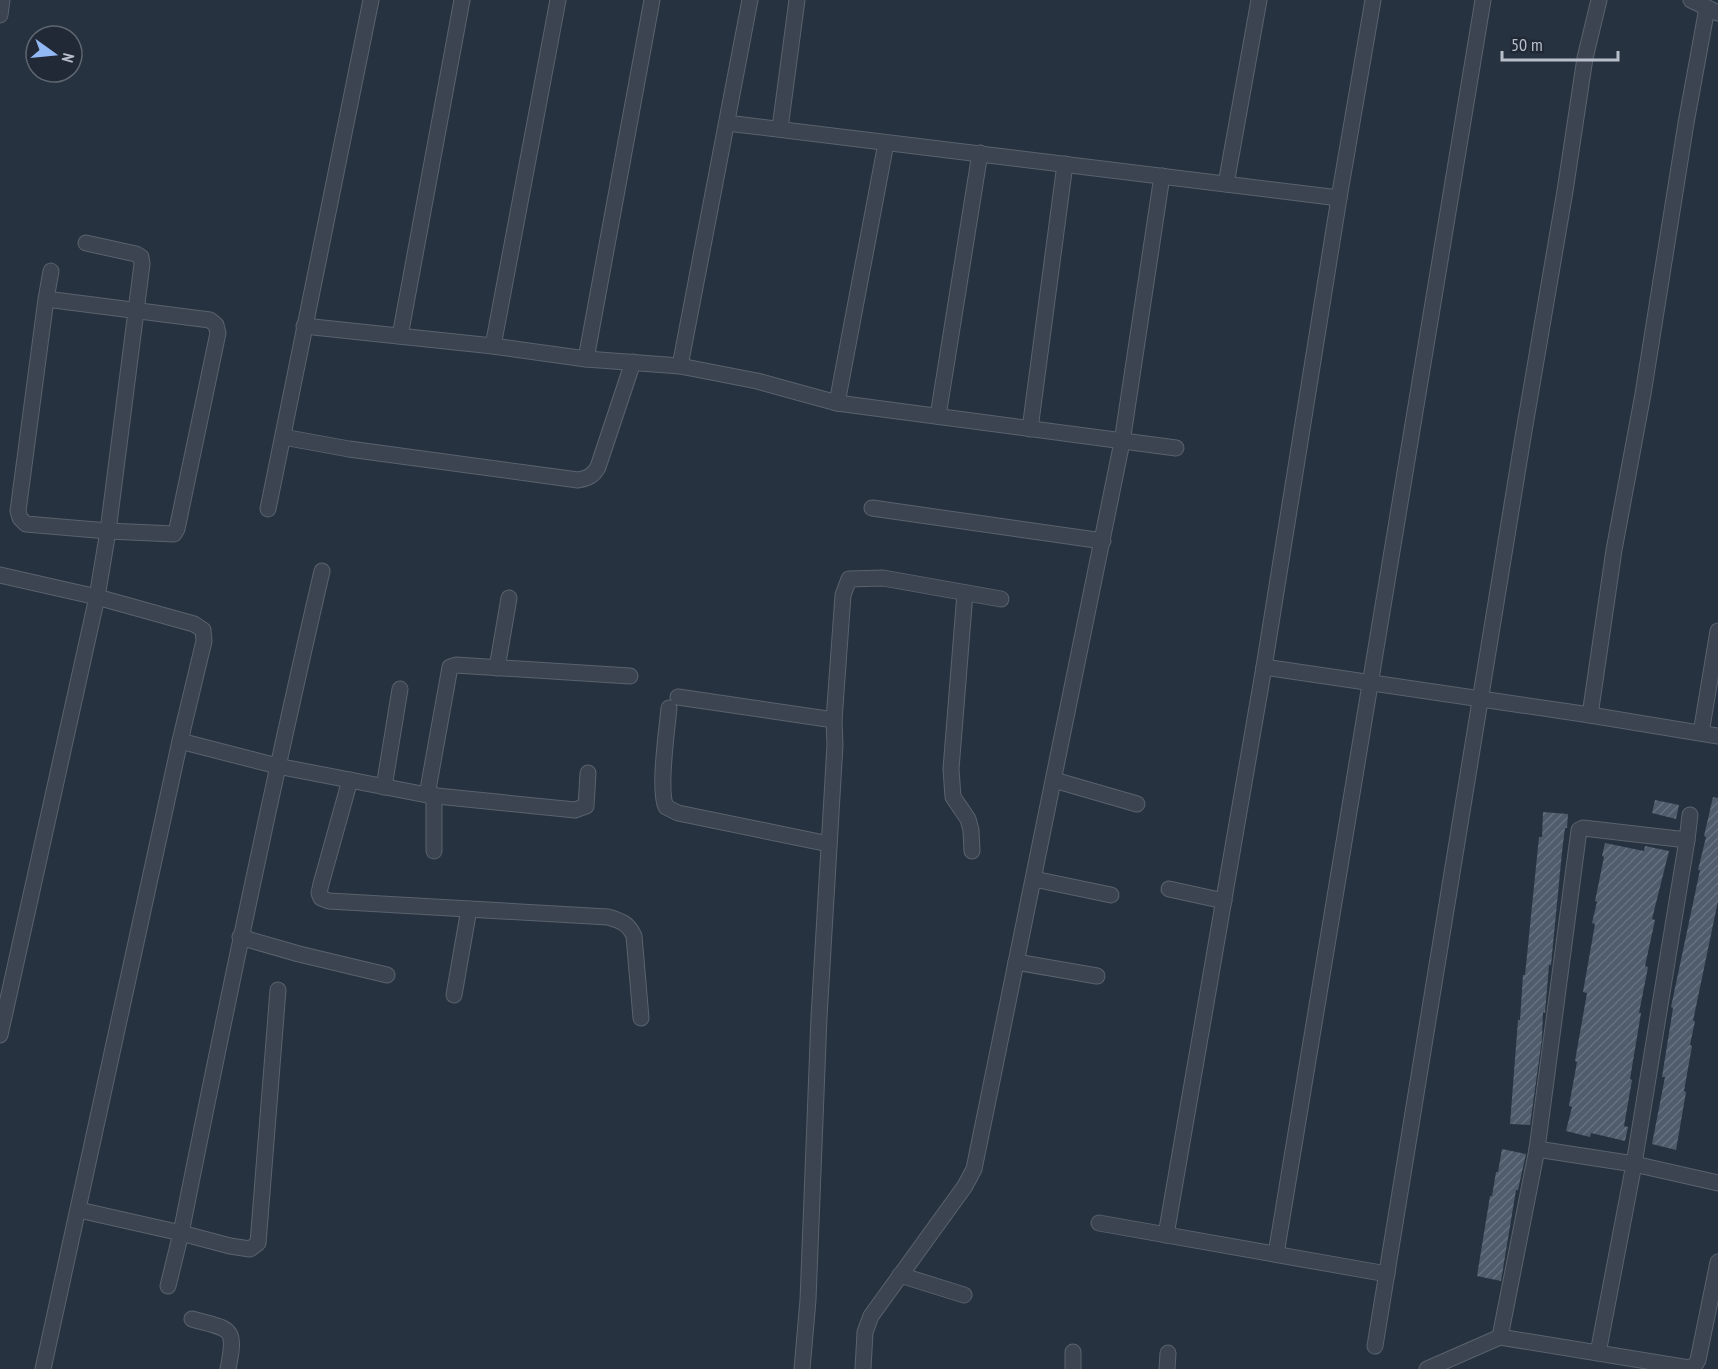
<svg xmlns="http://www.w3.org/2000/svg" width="1718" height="1369" viewBox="0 0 1718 1369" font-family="'PT Sans Narrow',sans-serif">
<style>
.building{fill:url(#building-hatch)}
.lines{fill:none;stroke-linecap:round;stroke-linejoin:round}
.minor-casing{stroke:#59626d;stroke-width:17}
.minor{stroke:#3b4450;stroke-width:15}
</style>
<defs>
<pattern id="building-hatch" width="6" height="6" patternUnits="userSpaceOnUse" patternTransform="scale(1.5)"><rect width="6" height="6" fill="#505b6b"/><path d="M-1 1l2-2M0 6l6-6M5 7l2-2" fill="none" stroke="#67717f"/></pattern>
</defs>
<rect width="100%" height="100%" fill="#273240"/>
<g class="building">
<polygon points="1713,797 1718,798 1718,901 1693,1021 1695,1021 1690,1045 1692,1046 1684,1091 1686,1092 1676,1150 1652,1144 1665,1077 1662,1077 1673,1008 1671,1007 1700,870 1698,870 1706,837 1704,836"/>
<polygon points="1655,800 1679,805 1676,819 1652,813"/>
<polygon points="1543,812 1568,814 1567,828 1565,828 1562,852 1551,965 1549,965 1545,1013 1543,1012 1542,1039 1530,1125 1510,1124 1518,1020 1520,1020 1523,975 1525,975 1539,837 1542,837"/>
<polygon points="1605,843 1644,851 1645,846 1669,851 1652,919 1655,920 1645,966 1648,967 1639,1013 1641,1013 1630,1079 1632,1080 1624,1126 1628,1127 1625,1141 1591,1133 1590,1137 1566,1131 1572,1107 1569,1106 1577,1062 1575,1061 1587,993 1583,992 1595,924 1592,923 1597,902 1595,901 1604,857 1602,856"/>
<polygon points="1502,1149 1526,1154 1518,1190 1516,1190 1501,1281 1477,1276 1490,1196 1492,1196 1496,1172 1498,1172"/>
</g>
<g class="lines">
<g class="minor-casing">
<g id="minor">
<polyline points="1691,0 1718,13"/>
<polyline points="0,15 2,0"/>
<polyline points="727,123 1339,198"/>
<polyline points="780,128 797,0"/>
<polyline points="1226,184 1259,0"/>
<polyline points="46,299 210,320 216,325 218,333 177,529 174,534 108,531 26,524 20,518 18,511 46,299 51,271"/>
<polyline points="304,326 493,346 586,359 680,366 757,381 837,403 1176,448"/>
<polyline points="400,336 462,0"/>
<polyline points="493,346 558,0"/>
<polyline points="586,359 652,0"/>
<polyline points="680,366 750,0"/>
<polyline points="837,403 886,143"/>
<polyline points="938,416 980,153"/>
<polyline points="1030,429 1065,164"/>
<path d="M283 437 349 449 578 480C588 478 593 476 598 467L633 362"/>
<polyline points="872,508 1103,541"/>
<polyline points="268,509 371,0"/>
<polyline points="0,575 97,597 194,624 203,630 204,641 180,741 43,1369"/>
<polyline points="965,593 951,769 953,797 968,819 971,830 972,851"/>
<polyline points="1264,667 1590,715 1718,736"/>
<polyline points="497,668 509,598"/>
<polyline points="678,697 834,720 835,745 819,1017 808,1300 802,1369"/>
<path d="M669 708C667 730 658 790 666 807L678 813 829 844"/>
<polyline points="1590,715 1614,550 1643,394 1686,123 1707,8"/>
<polyline points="834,720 843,595 849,579 883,578 1001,599"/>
<polyline points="1701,733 1718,631"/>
<polyline points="180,741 277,766 427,795 575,810 586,806 588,773"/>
<path d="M350 780 321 884 319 893 321 898 329 901 608 917C621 921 628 923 634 936L641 1018"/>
<polyline points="1054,780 1137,804"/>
<polyline points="384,787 400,689"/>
<polyline points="427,795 450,667 456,665 630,676"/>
<polyline points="434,795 434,851"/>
<polyline points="1034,879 1111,895"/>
<polyline points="1169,889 1224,901"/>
<polyline points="240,937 299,954 387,975"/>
<polyline points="1016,962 1097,976"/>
<polyline points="454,995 469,909"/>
<polyline points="0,1035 97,597 108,531 142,264 141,257 136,254 86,243"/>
<polyline points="1537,1149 1634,1164 1718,1183"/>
<path d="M79 1210 181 1233C225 1011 271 791 322 571"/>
<polyline points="1099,1223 1387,1274"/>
<polyline points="1166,1235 1264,667 1339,198 1373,0"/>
<polyline points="1276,1254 1483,0"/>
<polyline points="900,1275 964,1295"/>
<polyline points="168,1286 181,1233 230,1246 250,1249 258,1243 278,990"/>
<path d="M192 1319C230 1330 237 1325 228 1369"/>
<polyline points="1500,1337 1689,1368 1695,1365 1698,1360 1718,1262"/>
<polyline points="1375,1346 1523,437 1565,191 1585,58 1599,0"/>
<polyline points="1598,1353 1634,1164 1687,840 1690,815"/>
<polyline points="863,1369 865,1332 871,1316 965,1186 974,1169 1122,442 1162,176"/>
<polyline points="1073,1369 1073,1352"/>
<polyline points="1167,1369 1168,1353"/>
<polyline points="1427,1369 1500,1337 1537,1149 1579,830 1583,828 1687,840"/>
</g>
</g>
<use href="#minor" class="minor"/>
</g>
<g transform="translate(54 54) rotate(105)"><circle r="28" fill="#202935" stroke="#5d6571" stroke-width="1.5"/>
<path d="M0-4.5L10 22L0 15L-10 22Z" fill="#93b9f4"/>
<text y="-9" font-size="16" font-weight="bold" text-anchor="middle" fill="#b8bfca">N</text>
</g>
<path d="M1502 51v9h116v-9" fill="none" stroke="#b8bfca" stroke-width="3"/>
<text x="1511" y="51" font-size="18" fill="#b8bfca" stroke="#202935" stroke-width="4.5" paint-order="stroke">50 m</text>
</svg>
